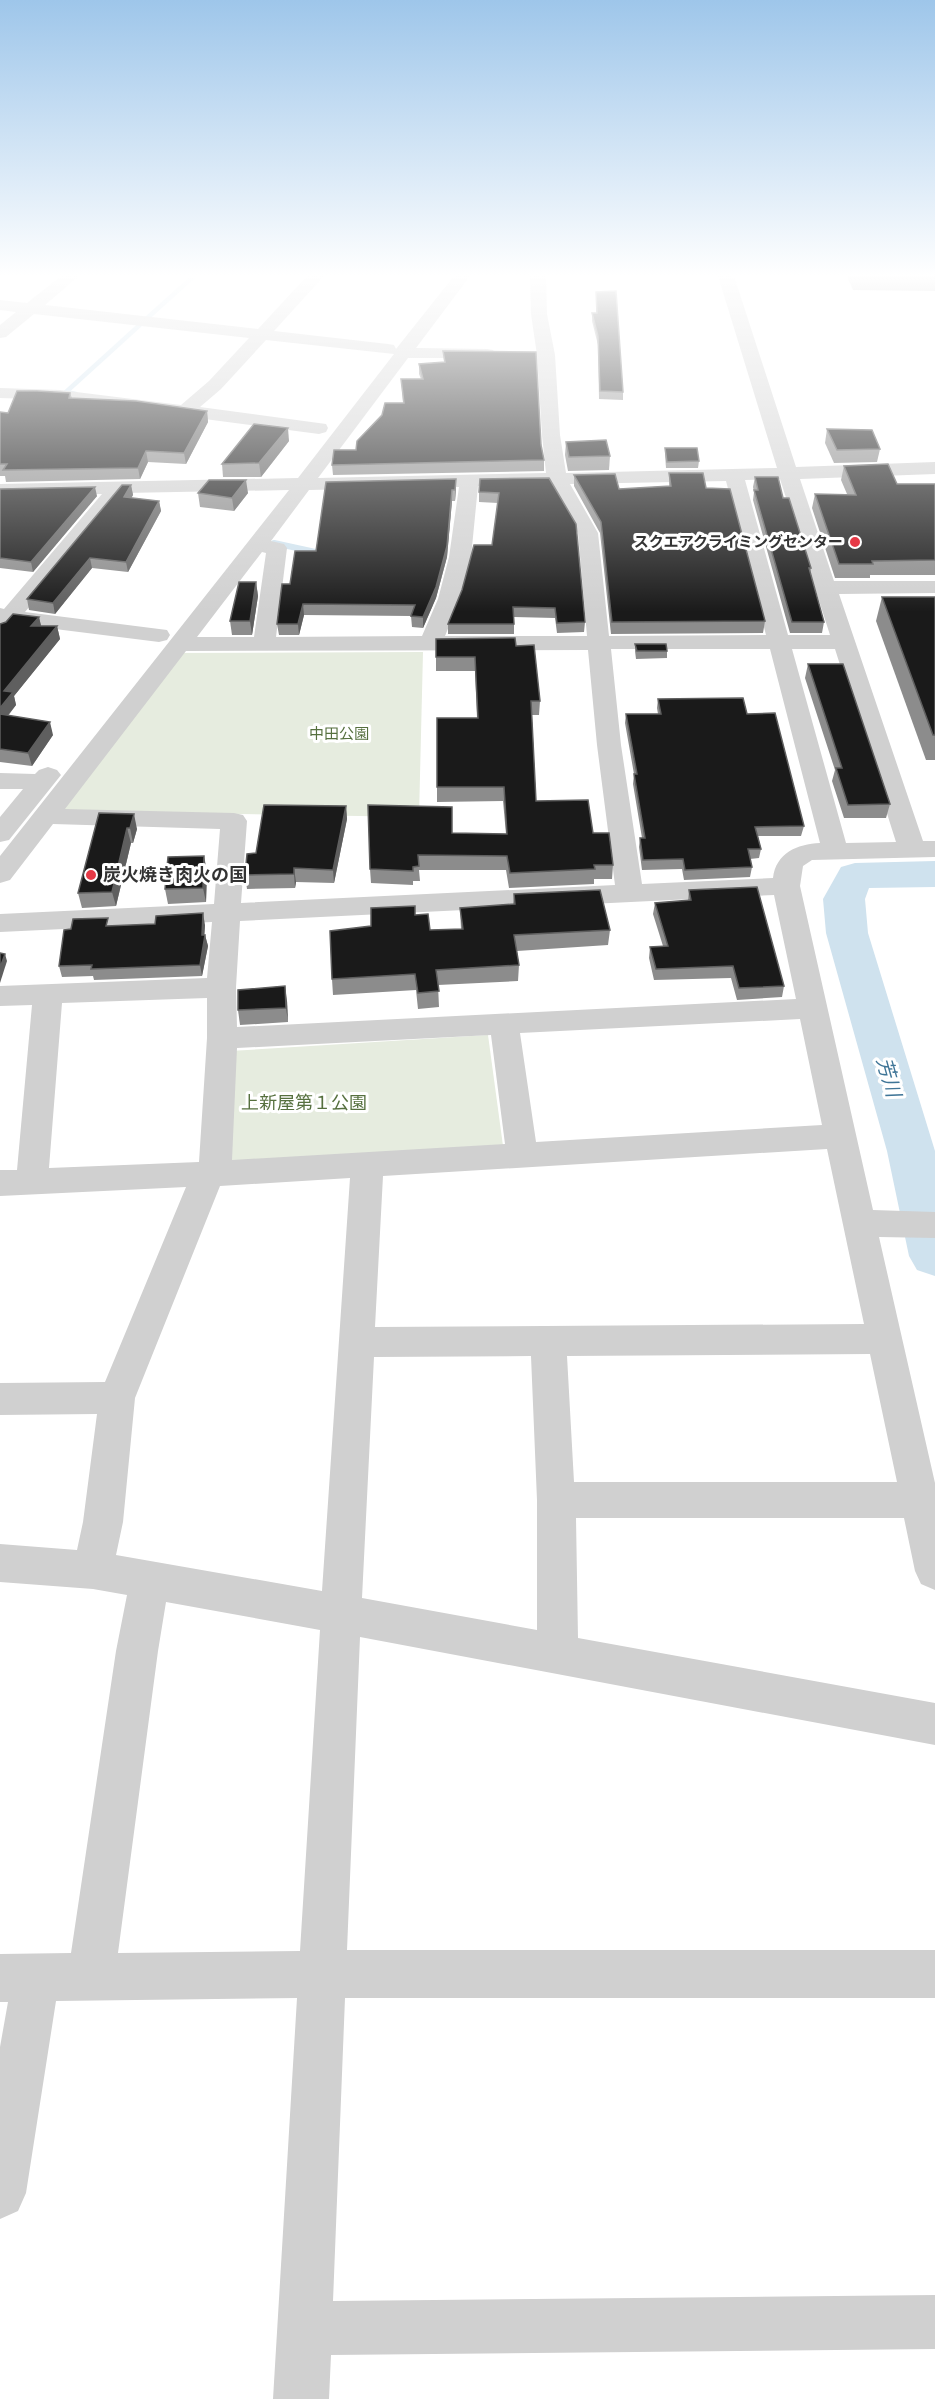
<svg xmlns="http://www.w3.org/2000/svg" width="935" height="2399" viewBox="0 0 935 2399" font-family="Cabin,'Noto Sans JP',sans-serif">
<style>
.green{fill:#e6ecdf}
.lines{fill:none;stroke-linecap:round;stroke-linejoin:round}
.stream-far1{stroke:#cfe2ee;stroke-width:4.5}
.stream{stroke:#cfe2ee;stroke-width:6}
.river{fill:#cfe2ee;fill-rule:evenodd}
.minor{fill:#d0d0d0;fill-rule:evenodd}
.wall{fill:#8c8c8c}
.shaded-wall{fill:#5f5f5f}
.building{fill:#1a1a1a;stroke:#5f5f5f;stroke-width:1.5}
.poi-dot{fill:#e63946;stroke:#fff;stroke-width:2}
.labels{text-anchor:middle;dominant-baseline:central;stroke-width:6;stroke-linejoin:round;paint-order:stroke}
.far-poi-label{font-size:15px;font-weight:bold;fill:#333;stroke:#fff;text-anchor:end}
.far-park-label{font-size:15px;fill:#56703f;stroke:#fff}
.poi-label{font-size:18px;font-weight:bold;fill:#333;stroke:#fff;text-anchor:start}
.park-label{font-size:18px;fill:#56703f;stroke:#fff}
.water-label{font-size:20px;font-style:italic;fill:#3f7597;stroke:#fff}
</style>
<rect width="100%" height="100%" fill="#fff"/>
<g class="green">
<polygon points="423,652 419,817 56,811 177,653"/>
<polygon points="488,1035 503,1146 228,1164 230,1051"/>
</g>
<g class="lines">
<g class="stream-far1">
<polyline points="145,320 194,276"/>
<polyline points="76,394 66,392 143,322"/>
</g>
<polyline class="stream" points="274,543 320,553"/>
<polygon class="river" points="935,861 935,887 869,888 865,899 868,933 935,1151 935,1276 917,1270 909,1256 887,1151 826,933 823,899 841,867 855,863"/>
<g class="minor">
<path d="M61 276H79L45 305 258 329 307 276H324L274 331 388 344 394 345 396 349 454 276H470L416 348 487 349 493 350 496 354 493 358H408L318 478 546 473 542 435 537 355 531 314 530 276H546L547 314 555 355 560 435 566 473 777 468 718 276H734L796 467 935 462V474L800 479 834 581H935V593L839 594 923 841H935V857L812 860 803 866 800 886 873 1210 935 1212V1238L879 1237 935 1483V1590L921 1584 915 1571 904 1518H576L578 1638 935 1703V1745L360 1637 347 1950H935V1998H345L333 2301 935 2295V2349L331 2355 329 2399H273L297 1998 56 2001 26 2193 18 2211 0 2219V2047L8 2002H0V1954L71 1953 116 1651 127 1595 93 1589 0 1582V1544L77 1550 83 1522 97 1414 0 1415V1383L105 1382 186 1187 0 1196V1170H17L32 1005 0 1006V986L207 978 212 922 0 932V914L214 904 220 829 53 824 10 880 0 883V856L289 490 123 493 25 612 167 630 170 635 167 640 159 642 15 624 8 633 0 635V608L4 609 102 494 0 496V484L298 478 394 354 266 340 221 389 200 407 326 424 328 428 326 432 319 434 60 400 0 398V388L60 390 181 405 209 381 249 338 34 314 6 337 0 338V325L16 312 0 310V300L27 303ZM780 479 830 635H788L745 480ZM726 481 766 635 609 636 598 533 570 484ZM550 485 578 533 587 636H445L460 599 471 557 478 486ZM459 487 449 557 438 599 422 636 276 637 287 548 284 544 271 541 309 490ZM262 552 266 553 254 637H197ZM611 649H770L820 843C797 844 776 853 773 878L642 884 621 745ZM792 649H835L896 842 846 843ZM588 650 597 745 615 885 241 903 247 821 243 815 234 813 65 809 186 651ZM774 895 796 999 237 1027 236 987 240 921ZM207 998V1038L199 1162 49 1168 62 1003ZM800 1019 822 1125 536 1142 520 1033ZM491 1035 505 1144 232 1160 237 1048ZM827 1149 864 1324 375 1327 383 1176ZM350 1178 322 1591 116 1555 123 1522 135 1398 220 1186ZM870 1354 897 1482H574L567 1356ZM531 1356 537 1500V1630L362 1598 374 1357ZM166 1602 320 1630 300 1951 118 1953 158 1651Z"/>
<polygon points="48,767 57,770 61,775 9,840 0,842 0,817 23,789 0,789 0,773 35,774 39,770"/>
</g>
</g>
<g class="wall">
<polygon points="847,276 935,276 935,291 853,290"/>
<polygon points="596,292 623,392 623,400 599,399 598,345 592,321 592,313 596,313"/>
<polygon points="443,351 541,445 544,460 544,471 333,475 332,465 356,450 403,403 401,379 421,379 419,374 419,364 444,362"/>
<polygon points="70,393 72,398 207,411 208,422 186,464 148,462 140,479 6,482 5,476 0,476 0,412 8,413"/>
<polygon points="827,429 880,449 877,462 834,463 825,443"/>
<polygon points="289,441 261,477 223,477 222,464"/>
<polygon points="566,442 610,456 609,470 568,471 565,455"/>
<polygon points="665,448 699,461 698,468 666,468 665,455"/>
<polygon points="844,466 897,484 935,484 935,575 870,575 870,578 835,578 812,508 815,494 847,494 841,480"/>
<polygon points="669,473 706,488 765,621 763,633 611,634 600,533 574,486 574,475 619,489 669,486"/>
<polygon points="755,477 783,498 811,568 810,574 824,622 822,633 790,633 753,500 754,492 753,487"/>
<polygon points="549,478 585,622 584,632 557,633 555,618 514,617 514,634 448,634 448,624 492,545 498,503 479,502 479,492"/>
<polygon points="456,479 456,489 455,501 452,501 447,557 436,598 423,628 412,627 411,616 304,615 299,635 279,635 277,624 290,584 316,551"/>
<polygon points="131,485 133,495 131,498 159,501 161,511 128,572 92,568 55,614 29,610 27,599"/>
<polygon points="0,489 97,496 33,572 0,568"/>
<polygon points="198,493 248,493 234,511 200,507"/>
<polygon points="256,582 258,596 252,635 232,635 230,621"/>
<polygon points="882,597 935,597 935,760 926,760 876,621"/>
<polygon points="39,617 41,626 57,626 60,639 14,696 16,705 8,716 53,735 32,766 0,762 0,624 6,622"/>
<polygon points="436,639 516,646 540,701 539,715 532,715 536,801 593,833 613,865 612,879 594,879 594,884 509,888 506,870 419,870 420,881 413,881 413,885 371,883 370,869 452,833 506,834 503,801 437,802 437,787 477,718 475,671 436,671"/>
<polygon points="635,644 667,651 667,658 636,659 635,651"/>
<polygon points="808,664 890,804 886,818 844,818 832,781 835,770 805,678"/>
<polygon points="658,699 747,714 804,826 801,836 758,836 761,849 759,858 750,859 752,867 750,877 684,880 682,869 642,870 639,847 640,838 642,838 633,784 634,774 625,723 626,714 658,714 657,708"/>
<polygon points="346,806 347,819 334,883 296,882 295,888 247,889 245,875 256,853"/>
<polygon points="99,813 137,829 133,843 131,843 116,906 82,908 78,893"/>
<polygon points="207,871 206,902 168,904 165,889"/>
<polygon points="689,890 784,986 782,997 737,1000 731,978 654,980 649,958 650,947 663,946 653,914 655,903 688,901"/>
<polygon points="514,894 610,930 608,945 517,951 519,965 518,981 438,985 439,1007 418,1009 416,990 333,995 332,979 371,926 415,915 430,930 461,929 460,908 513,904"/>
<polygon points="205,925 204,935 205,935 208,946 202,976 94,980 93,976 62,977 59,966 110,926"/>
<polygon points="287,1001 288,1022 240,1025 238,1010"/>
</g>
<g class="shaded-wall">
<polygon points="207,411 208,422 186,464 184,453"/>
<polygon points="288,428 289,441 261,477 259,463"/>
<polygon points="146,451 148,462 140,479 138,468"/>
<polygon points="456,479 456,489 455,501 455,490"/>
<polygon points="246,480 248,493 234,511 232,498"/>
<polygon points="131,485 133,495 126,508 124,497"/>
<polygon points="95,487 97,496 33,572 31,562"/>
<polygon points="452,490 452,501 447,557 436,598 423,628 423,617"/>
<polygon points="159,501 161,511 128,572 126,562"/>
<polygon points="90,558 92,568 55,614 53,603"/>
<polygon points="256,582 258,596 252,635 250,621"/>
<polygon points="303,604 304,615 299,635 298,624"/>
<polygon points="39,617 42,630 31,626"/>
<polygon points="57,626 60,639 14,696 16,705 0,725 0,708 4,691"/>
<polygon points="50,722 53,735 32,766 28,753"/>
<polygon points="346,806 347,819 334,883 333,870"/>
<polygon points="134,814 137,829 133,843 130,828"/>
<polygon points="127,828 131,843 116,906 112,892"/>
<polygon points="204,856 207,871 206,902 203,888"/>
<polygon points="294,868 296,882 295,888 294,874"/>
<polygon points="203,913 205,925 204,943 205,935 208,946 202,976 200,965"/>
<polygon points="5,954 7,961 0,983 0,968"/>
<polygon points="285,986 287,1001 288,1022 286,1008"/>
</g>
<g class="building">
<polygon points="616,291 623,392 600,391 598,336 592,313 597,313 596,292"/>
<polygon points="443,351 536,352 541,445 544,460 332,465 334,450 356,450 357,441 382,415 385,403 404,403 401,379 423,379 419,364 445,362"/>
<polygon points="17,391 37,391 70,393 69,398 136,401 207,411 184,453 146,451 138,468 3,470 7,464 0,464 0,412 8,413"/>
<polygon points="254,424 288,428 259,463 222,464"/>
<polygon points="827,429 872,430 880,449 837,450"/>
<polygon points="606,440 610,456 569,457 566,442"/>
<polygon points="665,448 697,448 699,461 667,462"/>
<polygon points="888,464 897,484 935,484 935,560 872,561 873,564 839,564 815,494 856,495 844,466"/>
<polygon points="669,473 703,473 706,488 730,489 765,621 612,622 601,522 574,475 615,474 619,489 671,486"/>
<polygon points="755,477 778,477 783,498 789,498 811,568 809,568 824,622 792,622 754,490 758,490"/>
<polygon points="549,478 576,524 585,622 557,623 555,608 513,607 514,624 448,624 462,590 474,545 492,545 499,493 479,492 480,479"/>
<polygon points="456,479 455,490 452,490 447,546 436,587 423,617 411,616 415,605 303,604 298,624 277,624 282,584 290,584 295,551 316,551 326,482"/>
<polygon points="209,480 246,480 232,498 198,493"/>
<polygon points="122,485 131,485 124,497 159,501 126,562 90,558 53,603 27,599"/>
<polygon points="95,487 31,562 0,558 0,489"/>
<polygon points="239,582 256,582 250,621 230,621"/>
<polygon points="882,597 935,597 935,735 933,735"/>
<polygon points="13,614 39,617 31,626 57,626 4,691 13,692 0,708 0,624 6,622"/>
<polygon points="515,638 516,646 534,645 540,701 531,701 536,801 588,800 593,833 609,833 613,865 594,865 595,869 510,873 507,856 418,855 419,866 413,867 413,871 370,869 368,805 452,807 452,833 507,834 504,787 437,787 437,718 478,718 475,657 436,657 436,639"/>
<polygon points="635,644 666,644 667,651 637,651"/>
<polygon points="808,664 843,664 890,804 848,805 836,768 842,768"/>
<polygon points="743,698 747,714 775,713 804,826 755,827 761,849 748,849 752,867 685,870 683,859 643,860 640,838 645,838 634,774 637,774 626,714 661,714 658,699"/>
<polygon points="0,714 50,722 28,753 0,749"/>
<polygon points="264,805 346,806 333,870 294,868 294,874 245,875 247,854 256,853"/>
<polygon points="99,813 134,814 130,828 127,828 112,892 78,893"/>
<polygon points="204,856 203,888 165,889 168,857"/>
<polygon points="757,887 784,986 739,988 733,966 656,969 650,947 668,946 655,903 691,900 689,890"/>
<polygon points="600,890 610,930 514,935 519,965 436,970 439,991 418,993 415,974 332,979 330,931 371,926 371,908 415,906 415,915 428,914 430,930 463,929 460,908 515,904 514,894"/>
<polygon points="203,913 202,935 205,935 200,965 91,969 92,965 59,966 64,930 71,929 73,919 108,918 106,926 155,924 156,916"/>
<polygon points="0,953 5,954 0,968"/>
<polygon points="285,986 286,1008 238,1010 238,990"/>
</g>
<linearGradient id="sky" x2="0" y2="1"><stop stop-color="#9ec6ea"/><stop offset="0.45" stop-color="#fff"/><stop offset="1" stop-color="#fff" stop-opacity="0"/></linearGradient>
<rect width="935" height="612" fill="url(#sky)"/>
<g class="poi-dot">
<circle cx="855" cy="542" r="6"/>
<circle cx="91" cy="875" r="6"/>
</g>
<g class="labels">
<g class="far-poi-label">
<text x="843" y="542">スクエアクライミングセンター</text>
</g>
<g class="far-park-label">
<text x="339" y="734">中田公園</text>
</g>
<g class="poi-label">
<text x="103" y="875">炭火焼き肉火の国</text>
</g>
<g class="park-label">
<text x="304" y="1103">上新屋第１公園</text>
</g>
<g class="water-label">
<text transform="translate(889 1077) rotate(74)">芳川</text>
</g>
</g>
</svg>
